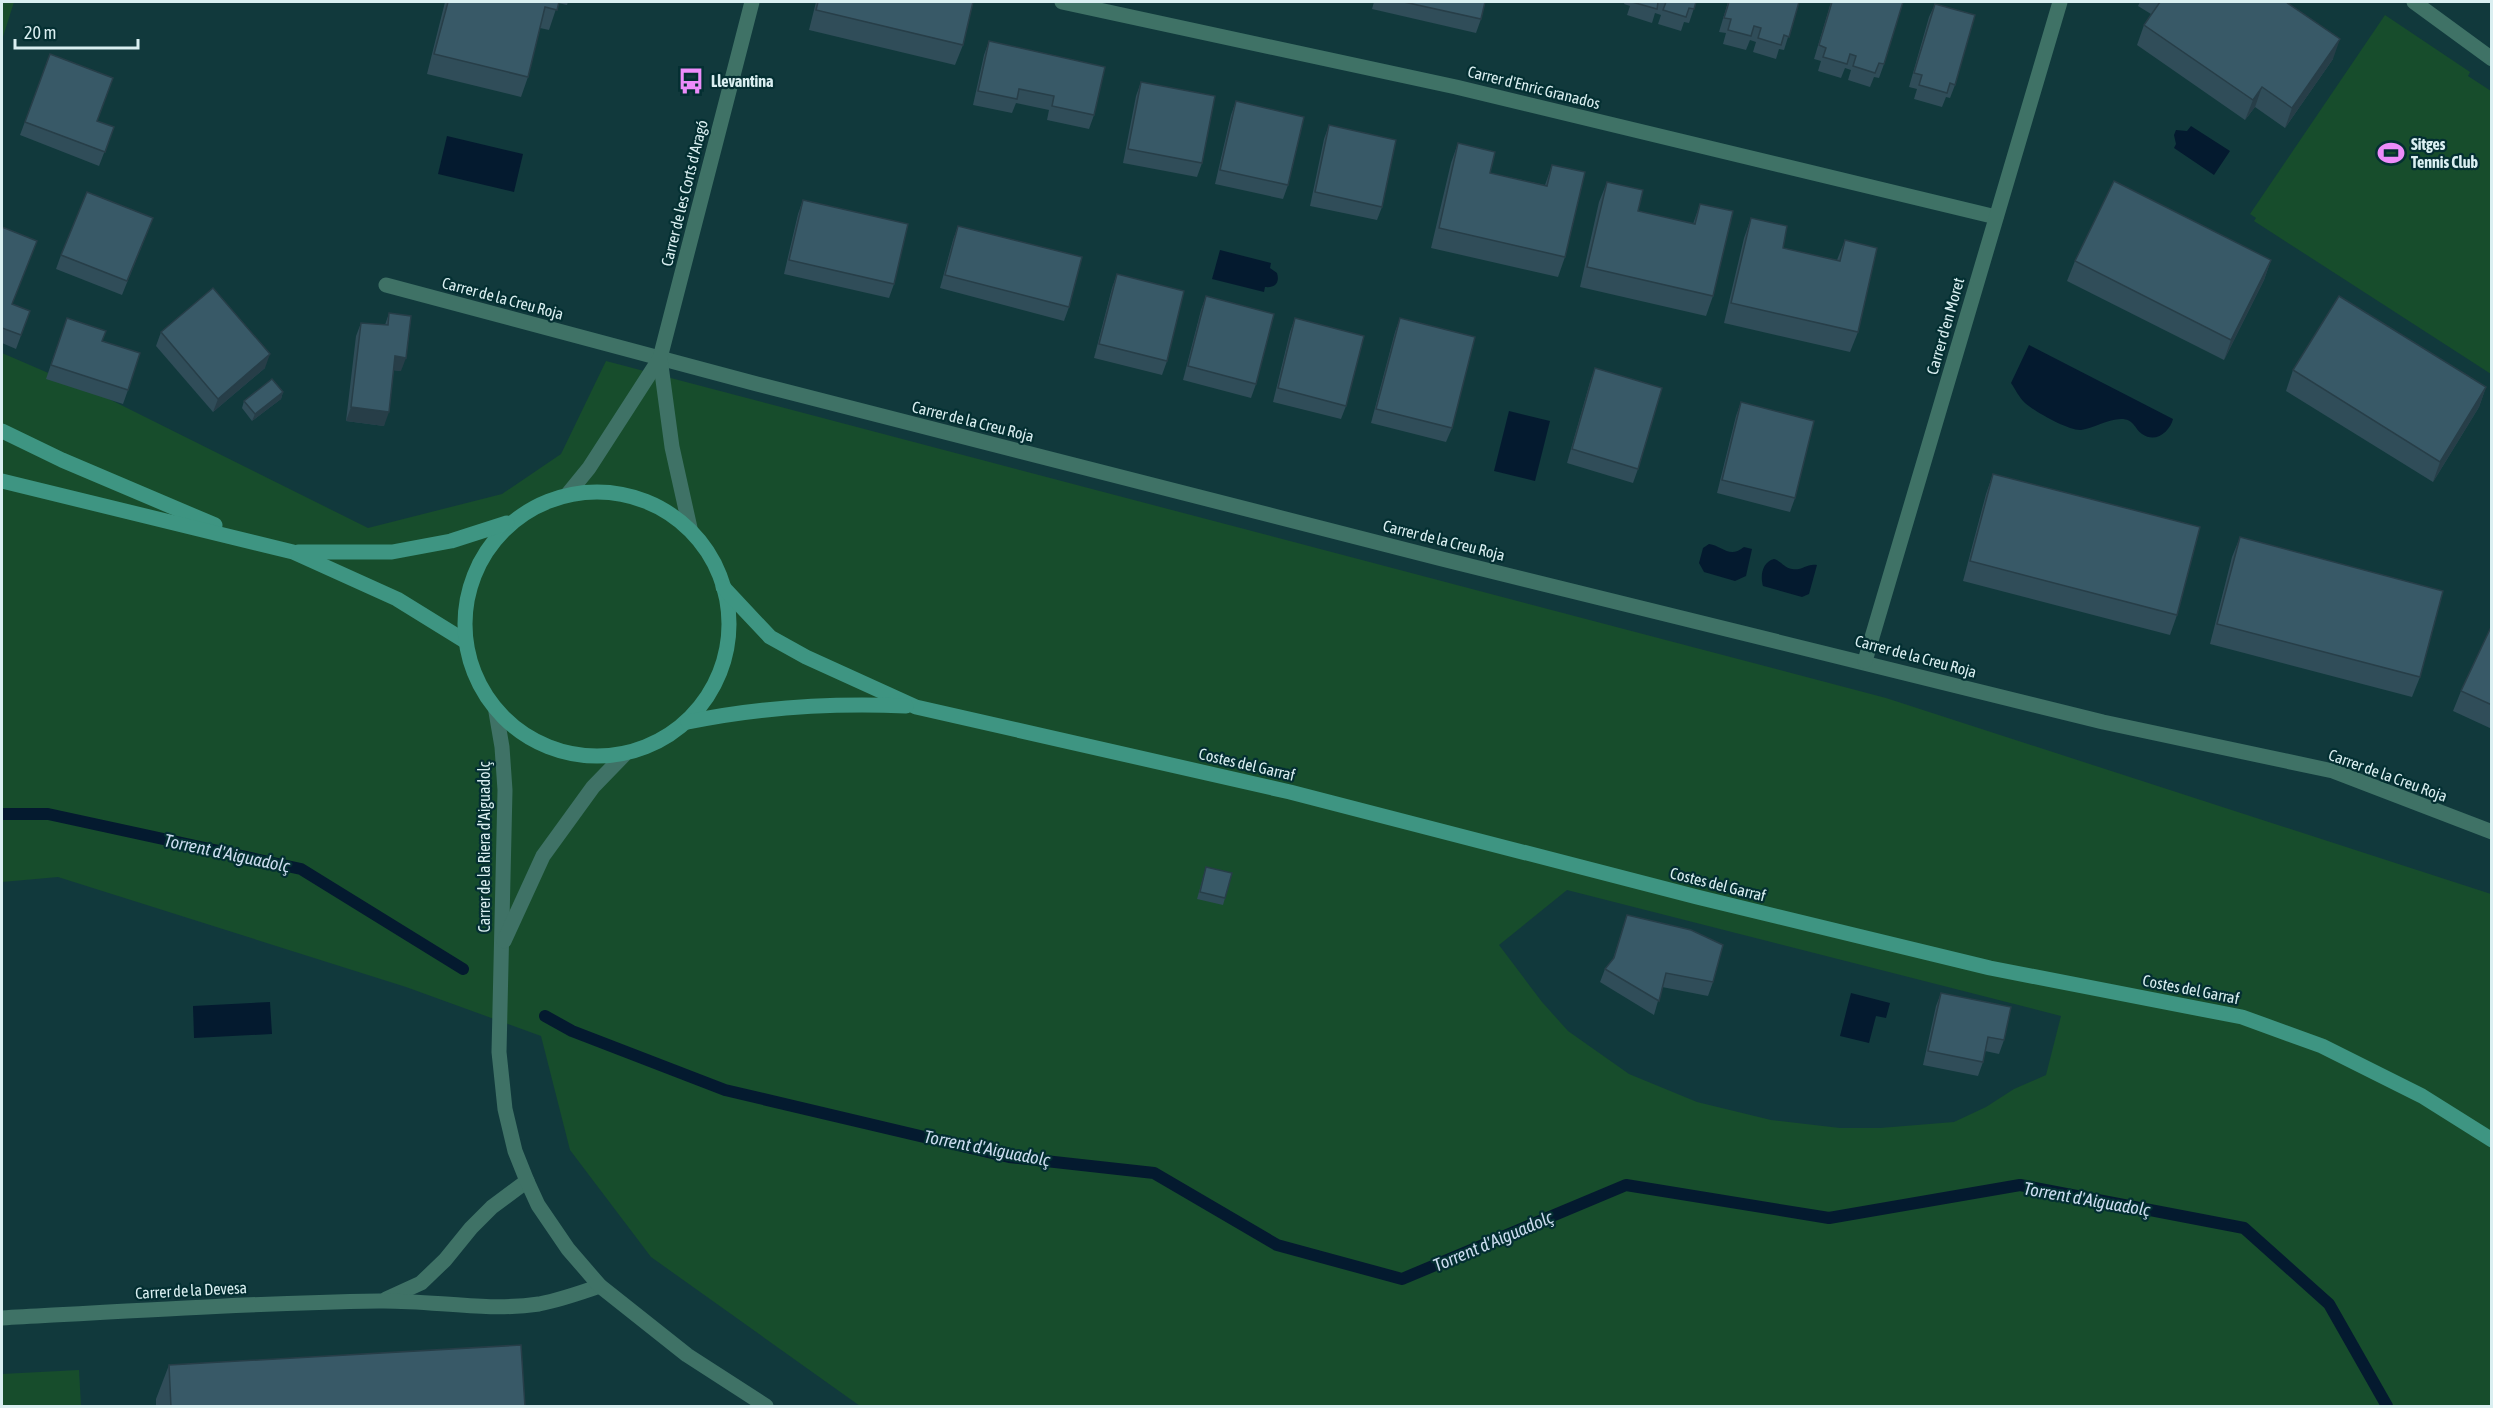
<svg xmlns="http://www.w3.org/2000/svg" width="2493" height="1408" viewBox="0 0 2493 1408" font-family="'Asap Condensed',sans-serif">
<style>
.green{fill:#174d2c;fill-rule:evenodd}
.water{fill:#041a2f}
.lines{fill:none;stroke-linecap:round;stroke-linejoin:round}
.stream{stroke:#041a2f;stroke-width:12}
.minor{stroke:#3f7266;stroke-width:15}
.tertiary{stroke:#3f7266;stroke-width:15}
.secondary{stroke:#3e9582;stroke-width:15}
.wall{fill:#304d59}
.shaded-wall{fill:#273e48}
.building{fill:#385967;stroke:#273e48;stroke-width:1.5}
.labels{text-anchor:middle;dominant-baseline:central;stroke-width:4.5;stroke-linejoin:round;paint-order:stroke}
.poi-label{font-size:16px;font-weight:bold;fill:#daeff1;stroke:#042f32;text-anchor:start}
.street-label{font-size:16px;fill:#daeff1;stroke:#042f32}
.water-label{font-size:18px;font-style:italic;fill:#cbdcef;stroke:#042f32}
</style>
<rect width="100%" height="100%" fill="#11393c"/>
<g class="green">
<polygon points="2,2 14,2 2,40"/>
<polygon points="2385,15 2470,72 2468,76 2491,91 2491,374 2254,221 2256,218 2250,214"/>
<path d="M2 353 111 400 368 528 502 494 561 454 606 361 1886 698 2491 894V1406H860L651 1257 570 1150 541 1036 406 987 58 877 2 882ZM1567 890 2061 1016 2046 1075 2014 1089 1986 1107 1954 1122 1880 1128H1840L1771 1120 1697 1102 1629 1074 1568 1031 1542 1002 1499 945Z"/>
<polygon points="79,1370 81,1406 2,1406 2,1374"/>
</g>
<g class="water">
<polygon points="2191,126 2230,151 2214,175 2174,148 2176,144 2174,135 2176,130 2187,131"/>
<polygon points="447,136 523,154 514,192 438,174"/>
<path d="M1220 250 1271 263 1270 268 1277 273C1280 283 1275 288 1265 287L1264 292 1212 279Z"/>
<path d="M2029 345 2173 419C2170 431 2156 444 2142 434 2134 428 2134 419 2121 419 2108 419 2094 428 2081 430 2069 431 2033 411 2024 402 2019 397 2015 389 2011 383Z"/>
<polygon points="1509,411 1550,421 1535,481 1494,471"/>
<path d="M1709 544C1723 546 1729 559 1744 547L1752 549 1746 576 1735 581 1704 572 1699 563 1703 548Z"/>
<path d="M1774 559C1781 561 1784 568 1792 569 1802 571 1807 563 1817 565L1809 594 1802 597 1763 586C1760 576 1762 562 1774 559Z"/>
<polygon points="1851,993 1890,1003 1886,1018 1876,1016 1869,1043 1840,1036"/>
<polygon points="270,1002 272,1034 194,1038 193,1006"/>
</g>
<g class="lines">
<g class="stream">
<polyline points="2,814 48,814 301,869 463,969"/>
<polyline points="545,1016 572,1031 725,1090 1009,1157 1154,1173 1277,1245 1402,1279 1626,1185 1829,1218 2020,1185 2244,1228 2329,1304 2387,1406"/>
</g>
<g class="minor">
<polyline points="1062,2 1456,87 1996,217"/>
<polyline points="2414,2 2492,59"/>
<polyline points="386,285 757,384 1442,559 2103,722 2333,771 2492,832"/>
<polyline points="660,358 672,447 690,528"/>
<polyline points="567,495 589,468 660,358 752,2"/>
<polyline points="1865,661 2060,2"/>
<polyline points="386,1299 421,1283 445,1260 471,1228 492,1207 527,1181"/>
<path d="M2 1318C127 1311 253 1303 379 1301 432 1300 486 1312 539 1304 560 1300 580 1293 600 1286"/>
</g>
<g class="tertiary">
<polyline points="496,712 502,747 505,790 499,1052 505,1109 515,1151 527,1181 538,1205 568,1249 600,1286 687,1355 766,1406"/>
<polyline points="504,941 543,856 593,787 624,755"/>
</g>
<g class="secondary">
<polyline points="2,431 62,460 215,525"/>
<polyline points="2,481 293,552 397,599 465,641"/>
<circle cx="597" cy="624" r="132"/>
<polyline points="298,552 392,552 451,541 507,523"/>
<polyline points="723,587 770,637 806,657 916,707 1290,792 1697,897 1990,968 2242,1017 2322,1046 2422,1096 2492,1140"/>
<path d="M688 722C760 707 833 703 906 706"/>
</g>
</g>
<g class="wall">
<polygon points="445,2 568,2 567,5 558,3 549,30 540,28 528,77 521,97 427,74"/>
<polygon points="816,2 973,2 963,45 955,65 809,30"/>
<polygon points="1374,2 1485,2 1481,19 1476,33 1372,9"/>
<polygon points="1625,2 1696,2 1689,23 1684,22 1681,31 1658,24 1661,15 1655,13 1652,23 1627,15 1630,6 1624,4"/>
<polygon points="1728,2 1799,2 1784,50 1779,49 1776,59 1753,52 1756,42 1750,40 1746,50 1723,44 1726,33 1719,32"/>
<polygon points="1831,2 1903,2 1884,64 1879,78 1874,77 1870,87 1848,80 1851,70 1845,68 1841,78 1818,71 1821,61 1814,59"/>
<polygon points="2140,2 2286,2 2333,59 2285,128 2255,107 2245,120 2137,45 2144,25 2151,14 2138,6"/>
<polygon points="1935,4 1955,85 1950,98 1946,97 1942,107 1914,99 1917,89 1909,87 1929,17"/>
<polygon points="989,41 1094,115 1089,129 1047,120 1049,110 1016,103 1012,113 973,105 984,55"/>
<polygon points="50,54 97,121 114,127 99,166 20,135"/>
<polygon points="1141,82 1202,163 1197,177 1123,163 1136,96"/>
<polygon points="1236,101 1288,185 1283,199 1215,184 1231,115"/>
<polygon points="1329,125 1382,207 1377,220 1310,206 1324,139"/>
<polygon points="1458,143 1490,173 1545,185 1552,165 1565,257 1558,277 1431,248 1451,163"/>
<polygon points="1607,182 1638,211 1693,224 1700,204 1713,296 1706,316 1580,287 1599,202"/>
<polygon points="803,200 894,284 889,298 784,274 798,214"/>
<polygon points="153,218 122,295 56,269 61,255"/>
<polygon points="1751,218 1783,248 1837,260 1845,240 1858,332 1850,352 1724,323 1744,238"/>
<polygon points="958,226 1069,307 1064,321 940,288 953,240"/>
<polygon points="2,227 13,304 30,311 16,349 2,343"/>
<polygon points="2271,260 2264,280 2224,360 2067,281 2075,261"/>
<polygon points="1117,274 1167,361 1162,375 1094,358 1112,288"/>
<polygon points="1206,296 1256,384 1251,398 1183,380 1201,310"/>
<polygon points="389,313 401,371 393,370 384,426 346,421 356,336 361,323 385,325"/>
<polygon points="1295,318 1346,406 1341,419 1273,402 1290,332"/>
<polygon points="1400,318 1452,428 1446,442 1371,423 1395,332"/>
<polygon points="62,332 102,341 128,390 123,404 46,379"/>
<polygon points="161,332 265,368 213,412 156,346"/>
<polygon points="1595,368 1638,469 1633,483 1567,463 1590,382"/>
<polygon points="2293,370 2486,387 2479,407 2433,482 2286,391"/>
<polygon points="283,392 281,399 252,421 242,408 244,401"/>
<polygon points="1741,402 1795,498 1790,512 1717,493 1736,416"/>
<polygon points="1993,474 2177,615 2170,635 1963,581 1986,494"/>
<polygon points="2240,537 2420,677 2412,697 2210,644 2232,557"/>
<polygon points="2492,625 2492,729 2453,711 2461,691"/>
<polygon points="1206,867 1225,898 1223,905 1197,899"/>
<polygon points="1627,915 1713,982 1708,996 1662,987 1654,1015 1600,982 1605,969 1613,959"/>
<polygon points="1941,993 2004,1040 1999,1054 1985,1051 1983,1062 1978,1076 1923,1065 1936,1006"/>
<polygon points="169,1365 525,1407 156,1407 156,1399"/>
</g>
<g class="shaded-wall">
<polygon points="2340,39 2333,59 2285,128 2292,108"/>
<polygon points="2262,87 2255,107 2245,120 2253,100"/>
<polygon points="2271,260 2264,280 2224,360 2231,340"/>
<polygon points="270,354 265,368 213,412 218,399"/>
<polygon points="395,356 406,358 401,371 390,370"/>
<polygon points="2486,387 2479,407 2433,482 2440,462"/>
<polygon points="283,392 281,399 252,421 255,414"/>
<polygon points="351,407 389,412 384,426 346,421"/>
</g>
<g class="building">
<polygon points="448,2 559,2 557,10 545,7 528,77 434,54"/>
<polygon points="818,2 973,2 963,45 816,10"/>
<polygon points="1404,2 1485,2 1481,19"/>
<polygon points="1632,2 1658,2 1657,9"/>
<polygon points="1666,2 1696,2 1694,9 1689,8 1686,17 1663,10"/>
<polygon points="1729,2 1799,2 1789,37 1784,35 1781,45 1758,38 1761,28 1754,26 1751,36 1728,30 1731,19 1724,18"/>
<polygon points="1832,2 1903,2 1884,64 1879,63 1875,73 1853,66 1856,56 1850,54 1847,64 1823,57 1826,48 1819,45"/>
<polygon points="2160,2 2286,2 2340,39 2292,108 2262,87 2253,100 2144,25"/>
<polygon points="1935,4 1975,15 1955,85 1950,83 1947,93 1919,85 1922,75 1914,73"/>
<polygon points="989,41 1105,67 1094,115 1052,106 1054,96 1019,89 1017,99 978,91"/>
<polygon points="50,54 113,78 97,121 114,127 105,152 25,122"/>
<polygon points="1141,82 1215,96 1202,163 1128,149"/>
<polygon points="1236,101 1304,117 1288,185 1220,170"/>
<polygon points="1329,125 1396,140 1382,207 1315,192"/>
<polygon points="1458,143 1495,152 1490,173 1547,186 1552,165 1585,172 1565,257 1439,228"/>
<polygon points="2114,181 2271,260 2231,340 2075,261"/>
<polygon points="1607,182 1643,190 1638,211 1695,224 1700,204 1733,211 1713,296 1587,267"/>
<polygon points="87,192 153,218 127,281 61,255"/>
<polygon points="803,200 908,224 894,284 789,260"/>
<polygon points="1751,218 1787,226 1783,248 1840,261 1845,240 1877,248 1858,332 1731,303"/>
<polygon points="958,226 1082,257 1069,307 945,275"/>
<polygon points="2,227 37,241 12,304 30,311 21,335 2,328"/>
<polygon points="1117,274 1184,291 1167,361 1099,344"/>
<polygon points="213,288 270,354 218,399 161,332"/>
<polygon points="1206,296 1274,314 1256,384 1188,366"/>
<polygon points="2339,296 2486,387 2440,462 2293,370"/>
<polygon points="389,313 411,316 406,358 395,356 389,412 351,407 361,323 388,325"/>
<polygon points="67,318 106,331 102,341 140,353 128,390 51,365"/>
<polygon points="1295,318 1364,336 1346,406 1278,388"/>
<polygon points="1400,318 1475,337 1452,428 1376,409"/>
<polygon points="1595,368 1662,388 1638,469 1572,449"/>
<polygon points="272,379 283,392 255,414 244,401"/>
<polygon points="1741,402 1814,421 1795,498 1722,480"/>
<polygon points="1993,474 2200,527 2177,615 1970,561"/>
<polygon points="2240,537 2443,591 2420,677 2217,624"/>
<polygon points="2492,625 2492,705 2461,691"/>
<polygon points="1206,867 1232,873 1225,898 1200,892"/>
<polygon points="1627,915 1691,930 1723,945 1713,982 1666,973 1659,1001 1605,969 1614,958"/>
<polygon points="1941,993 2011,1007 2004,1040 1988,1037 1983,1062 1928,1051"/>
<polygon points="521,1345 525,1407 171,1407 169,1365"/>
</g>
<defs>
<g id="bus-bare" transform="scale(2.07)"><path d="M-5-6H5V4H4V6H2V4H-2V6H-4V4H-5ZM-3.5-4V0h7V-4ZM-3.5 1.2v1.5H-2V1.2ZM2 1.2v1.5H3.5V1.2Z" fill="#ed8cfa" stroke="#042f32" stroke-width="2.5" paint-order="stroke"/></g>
<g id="stadium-bare" transform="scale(2.07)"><path d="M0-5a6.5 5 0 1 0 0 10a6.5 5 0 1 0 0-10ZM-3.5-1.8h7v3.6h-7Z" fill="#ed8cfa" stroke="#042f32" stroke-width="2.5" paint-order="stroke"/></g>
</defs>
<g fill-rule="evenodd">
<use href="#bus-bare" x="691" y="81"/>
<use href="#stadium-bare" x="2391" y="153"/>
</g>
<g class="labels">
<g class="poi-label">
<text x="711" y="81">Llevantina</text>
<text x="2411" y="144">Sitges<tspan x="2411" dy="18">Tennis Club</tspan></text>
</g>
<g class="street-label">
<text transform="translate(1534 87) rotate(14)">Carrer d'Enric Granados</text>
<text transform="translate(684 193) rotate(-76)">Carrer de les Corts d'Aragó</text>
<text transform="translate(503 298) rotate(15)">Carrer de la Creu Roja</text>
<text transform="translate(1945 326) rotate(-74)">Carrer d'en Moret</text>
<text transform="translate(973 421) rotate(14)">Carrer de la Creu Roja</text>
<text transform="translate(1444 540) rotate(14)">Carrer de la Creu Roja</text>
<text transform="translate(1916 656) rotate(15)">Carrer de la Creu Roja</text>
<text transform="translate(1247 764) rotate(13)">Costes del Garraf</text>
<text transform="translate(2388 775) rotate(20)">Carrer de la Creu Roja</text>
<text transform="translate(484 847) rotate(-90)">Carrer de la Riera d'Aiguadolç</text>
<text transform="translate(1718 884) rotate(14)">Costes del Garraf</text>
<text transform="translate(2191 989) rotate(11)">Costes del Garraf</text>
<text transform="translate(191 1290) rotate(-3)">Carrer de la Devesa</text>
</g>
<g class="water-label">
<text transform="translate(227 853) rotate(12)">Torrent d'Aiguadolç</text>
<text transform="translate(987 1148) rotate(11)">Torrent d'Aiguadolç</text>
<text transform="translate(2087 1199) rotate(10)">Torrent d'Aiguadolç</text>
<text transform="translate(1493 1241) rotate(-23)">Torrent d'Aiguadolç</text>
</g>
</g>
<rect width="2493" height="1408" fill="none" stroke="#daeff1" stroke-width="6"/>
<path d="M15 39v9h123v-9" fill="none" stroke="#daeff1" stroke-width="3"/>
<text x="24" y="39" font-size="18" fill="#daeff1" stroke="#042f32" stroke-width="4.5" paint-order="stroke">20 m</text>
</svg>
